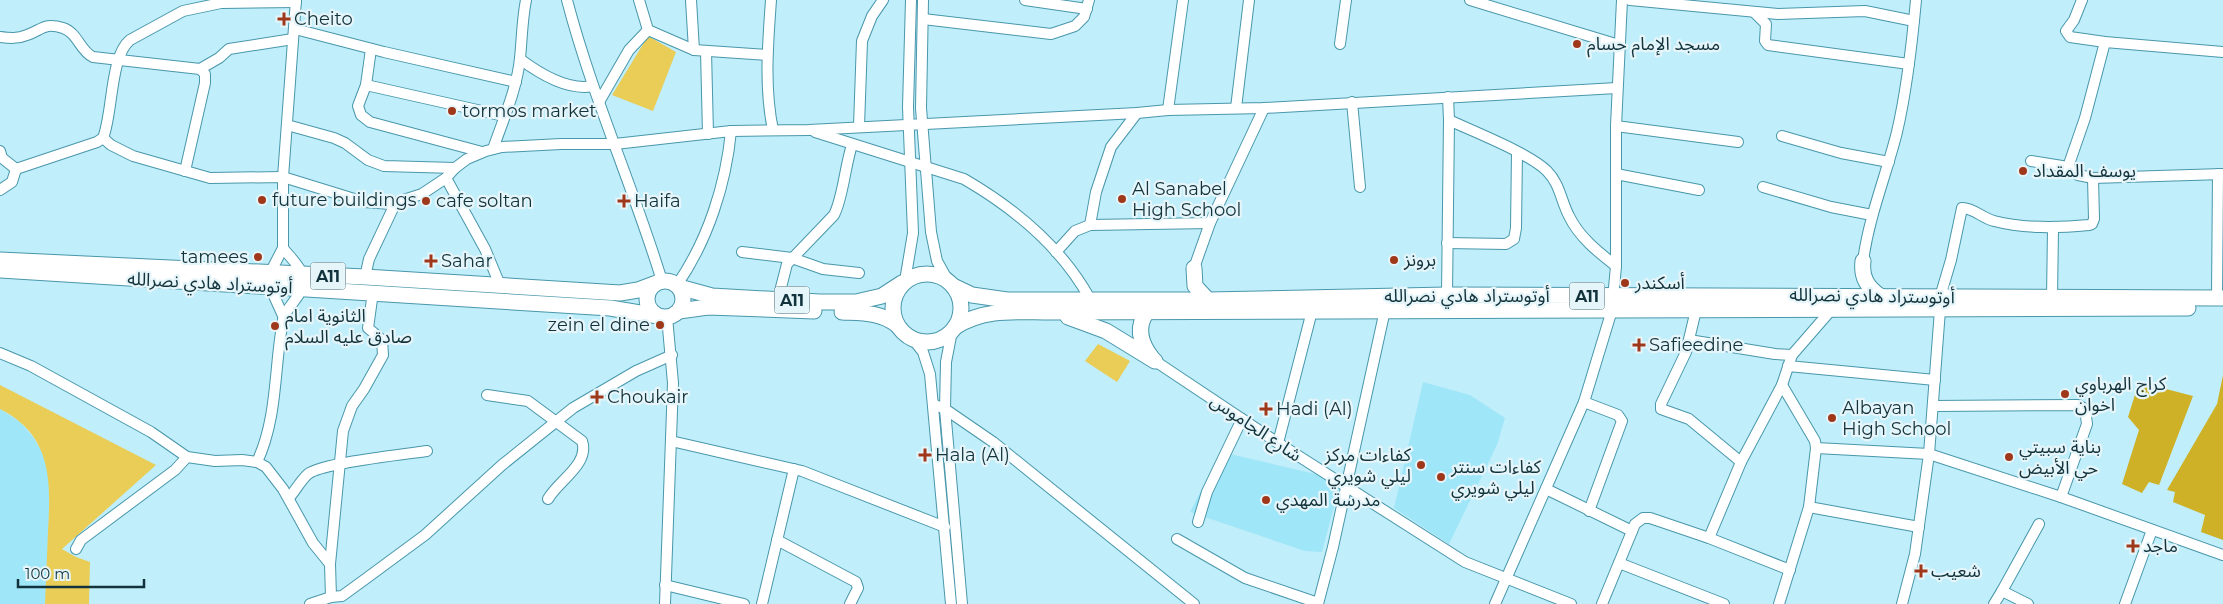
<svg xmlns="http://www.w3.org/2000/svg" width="2223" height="604" viewBox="0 0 2223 604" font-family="Montserrat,'Noto Sans Arabic',sans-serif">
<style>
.built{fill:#a0e6f9}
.green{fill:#e9cd56}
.forest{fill:#ceb126}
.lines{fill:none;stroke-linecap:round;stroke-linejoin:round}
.minor-casing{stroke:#4897ab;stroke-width:12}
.highway-casing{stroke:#4897ab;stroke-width:17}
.minor{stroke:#fff;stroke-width:10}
.highway{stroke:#fff;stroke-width:15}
.poi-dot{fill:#9f381a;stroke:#e6f5f9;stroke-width:2}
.labels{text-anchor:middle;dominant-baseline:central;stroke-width:4.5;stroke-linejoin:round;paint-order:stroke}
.shield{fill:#e6f5f9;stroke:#526d75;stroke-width:1}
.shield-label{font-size:16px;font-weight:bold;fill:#12333c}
.poi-label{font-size:18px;fill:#12333c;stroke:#e6f5f9;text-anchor:start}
.street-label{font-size:18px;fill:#12333c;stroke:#e6f5f9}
</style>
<rect width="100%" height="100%" fill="#c0eefa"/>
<g class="built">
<polygon points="1423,382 1470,395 1505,418 1497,445 1449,544 1394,508"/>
<polygon points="0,409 20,422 33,437 43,454 49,473 50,493 45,604 0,604"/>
<polygon points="1221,452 1320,475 1339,488 1322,552 1305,551 1190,512"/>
</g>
<g class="green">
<polygon points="648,36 676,52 653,111 612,95"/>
<polygon points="1098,344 1130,361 1117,382 1085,361"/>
<path d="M0 385 156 465 62 549 76 557 90 562 89 604H45C46 580 47 555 48 531 51 481 52 435 0 409Z"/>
</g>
<g class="forest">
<polygon points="2223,375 2223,540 2201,532 2205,515 2173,502 2175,492 2167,490 2217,404"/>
<polygon points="2139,382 2193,396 2159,485 2149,482 2142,493 2122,484 2139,430 2128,417"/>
</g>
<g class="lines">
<g class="minor-casing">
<g id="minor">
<path d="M567 0C592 96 633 186 662 281"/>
<polyline points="639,0 648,30 694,50 767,55"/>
<polyline points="691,0 694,50"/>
<path d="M771 0C768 43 764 87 773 130"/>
<polyline points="923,0 921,108 931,232 937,261 948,281"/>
<polyline points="1025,0 1087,9"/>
<polyline points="1470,0 1619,45"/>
<polyline points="1630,0 1778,14 1865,11 1914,21"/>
<polyline points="2082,0 2074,20 2066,31 2070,37 2105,42 2223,52"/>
<polyline points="1754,12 1766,24 1765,41 1768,45 1909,64"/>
<polyline points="923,19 1051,34 1075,26 1084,17 1089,0"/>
<polyline points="295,29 384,52 516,82"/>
<path d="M0 37C9 38 18 39 27 35 42 30 44 22 63 28 78 33 80 51 93 57L200 69 205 74V83L185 171"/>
<polyline points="1340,44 1346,0"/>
<polyline points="371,49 366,85 358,106 361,115 370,122 482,152"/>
<polyline points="706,51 708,134"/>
<path d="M520 59C540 74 568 91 593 86"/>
<polyline points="200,69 219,58 229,49 293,39"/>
<polyline points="366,85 504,116"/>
<path d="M1448 97 1449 120C1474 132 1529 153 1547 171 1560 184 1561 201 1569 216 1579 237 1598 252 1616 266"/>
<polyline points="599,102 629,50 648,30"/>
<polyline points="1352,102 1360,187"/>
<polyline points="1236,108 1249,0"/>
<polyline points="1168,110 1183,0"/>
<polyline points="287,125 334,138 345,143 368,160 384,166 455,168"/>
<polyline points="859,126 862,41 872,16 883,0"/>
<polyline points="1616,126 1738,142"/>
<path d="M815 132 964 179C1014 208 1062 248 1090 299"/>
<polyline points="1782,136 1841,153 1889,162"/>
<polyline points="103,138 111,145 133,156 210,178 283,177 364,202 391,204 422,194 446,178 455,168 467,159 486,151 502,147 561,144 615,144 731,131 809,130 1137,113 1168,110 1264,108 1617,88"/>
<path d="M493 149C503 120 517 89 520 58 522 39 522 20 526 0"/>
<polyline points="0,151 2,158 16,169"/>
<polyline points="2031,161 2068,167 2078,175 2093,178 2223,174"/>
<polyline points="2068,167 2085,118 2105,42"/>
<polyline points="1616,174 1699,190"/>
<polyline points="446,178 485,249 500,285"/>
<polyline points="1763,187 1831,207 1872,215"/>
<path d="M0 190 12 182 16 169 97 142 103 138C113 113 110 56 130 40L183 11 221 3 296 2"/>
<polyline points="1090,225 1096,192 1111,147 1137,113"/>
<polyline points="1447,243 1506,244 1514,239 1516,228 1517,153"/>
<polyline points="742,252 792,258 823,269 859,273"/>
<polyline points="1056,252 1075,231 1090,225 1210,223"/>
<path d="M1863 261C1869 216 1886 176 1897 132 1907 89 1912 44 1916 0"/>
<polyline points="1194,268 1210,223 1264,108"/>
<polyline points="365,277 369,259 395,204"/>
<polyline points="905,281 913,233 908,107 911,0"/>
<path d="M677 285C708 240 726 184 731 131"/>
<polyline points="1447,295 1449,120"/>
<path d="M1940 297 1951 260 1962 208C1974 208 1982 218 1994 221 2025 229 2057 228 2089 225L2092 224 2094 219 2093 178"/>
<polyline points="2052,298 2053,229"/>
<polyline points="2217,298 2218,174"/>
<path d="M778 299 787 264 834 215C843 198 845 166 852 145"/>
<polyline points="1696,310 1686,352 1661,404 1661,409 1689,419 1741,462"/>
<polyline points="284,318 270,287 270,273 283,248 283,177 296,0"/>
<polyline points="952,331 946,362 945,409 962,604"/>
<polyline points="912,338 923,352 930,374 951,604"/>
<polyline points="1689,340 1775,354 1792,355"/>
<polyline points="0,353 31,366 151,432 187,457 215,461 242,460 257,462 266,467 283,489 313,543 330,564 331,597"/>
<polyline points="1155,361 1278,443 1465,562 1571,604"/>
<polyline points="1788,366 1935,380"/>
<path d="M487 395 528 401 582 441C590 464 558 481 548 499"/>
<polyline points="1584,402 1618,415 1622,421 1589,511"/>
<polyline points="933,404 945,409 993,442 1194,604"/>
<polyline points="1933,406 2078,405 2085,409 2087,424 2061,497"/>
<polyline points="671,441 802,471 945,527"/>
<polyline points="1278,443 1312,311"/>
<polyline points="1816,448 1929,454 2061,497 2223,555"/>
<path d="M257 462C278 417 274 367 283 320 286 305 307 294 303 276 301 267 289 256 283 248"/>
<polyline points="1546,489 1632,531"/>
<path d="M289 498C295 491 301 480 308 474 322 463 406 454 427 451"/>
<polyline points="1809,507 1919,527"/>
<polyline points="1198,522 1207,492 1242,419"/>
<polyline points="1709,538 1741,462 1782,385 1792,355 1832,309"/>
<polyline points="1177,539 1245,578 1318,603"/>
<polyline points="777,540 856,582 858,588 850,604"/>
<polyline points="76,549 81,540 175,470 187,457"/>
<polyline points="1619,563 1724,604"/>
<polyline points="330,564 343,431 352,406 364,389 383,355 382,340 368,328 373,292"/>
<polyline points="665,585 744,604"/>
<polyline points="2002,591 2039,524"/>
<polyline points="310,604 331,597 342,596 364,580 425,535 502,465 573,408 636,371 672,355"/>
<polyline points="665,604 673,383 667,317"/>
<polyline points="762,604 794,469"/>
<polyline points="1318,604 1333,547 1385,310"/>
<polyline points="1495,604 1584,402 1612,310 1616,266 1616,126 1622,0"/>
<polyline points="1602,604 1635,524 1643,518 1650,518 1709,538 1790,570"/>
<polyline points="1779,604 1809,507 1816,448 1815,441 1782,385"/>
<polyline points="1902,604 1915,554 1929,454 1940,310"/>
<polyline points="1994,604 2002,591 2028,604"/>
<polyline points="2125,604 2152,530"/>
</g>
</g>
<g class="highway-casing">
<g id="highway">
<polyline points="0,260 365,277 620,293 638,290 654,284"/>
<path d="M1863 261C1861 277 1867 287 1880 296"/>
<polyline points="1194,268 1195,286 1208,300"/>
<polyline points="0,270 610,308 658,316"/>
<circle cx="927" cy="308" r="34"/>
<circle cx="665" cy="299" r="18"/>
<polyline points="953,286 972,295 1007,300 1208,300 1447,295 2223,298"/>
<polyline points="679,287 712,296 820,302 856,302 882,296 902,283"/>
<polyline points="679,311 708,307 814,311"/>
<path d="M842 312C862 313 881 312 897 325"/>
<path d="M1147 312C1135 328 1141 344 1152 358"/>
<polyline points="1068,317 1106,331 1155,361"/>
<path d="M955 327C985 308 1016 312 1050 312L2188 308"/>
</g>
</g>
<use href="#minor" class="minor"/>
<use href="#highway" class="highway"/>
</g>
<g class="poi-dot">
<path d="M281.5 11.5h5v5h5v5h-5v5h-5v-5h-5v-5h5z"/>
<circle cx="1577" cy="44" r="5"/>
<circle cx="452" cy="111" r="5"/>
<circle cx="2023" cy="171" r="5"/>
<circle cx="1122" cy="199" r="5"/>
<circle cx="262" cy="200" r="5"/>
<circle cx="426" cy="201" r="5"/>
<path d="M621.5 193.5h5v5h5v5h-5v5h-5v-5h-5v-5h5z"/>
<circle cx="258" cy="257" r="5"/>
<circle cx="1394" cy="260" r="5"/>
<path d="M428.5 253.5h5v5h5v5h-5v5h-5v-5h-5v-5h5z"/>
<circle cx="1625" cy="283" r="5"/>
<circle cx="660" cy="325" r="5"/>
<circle cx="275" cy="326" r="5"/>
<path d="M1636.5 337.5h5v5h5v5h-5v5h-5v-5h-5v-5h5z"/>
<circle cx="2065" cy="394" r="5"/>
<path d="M594.5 389.5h5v5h5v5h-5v5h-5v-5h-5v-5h5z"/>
<path d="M1263.5 401.5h5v5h5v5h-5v5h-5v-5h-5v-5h5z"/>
<circle cx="1832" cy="418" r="5"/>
<path d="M922.5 447.5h5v5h5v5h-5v5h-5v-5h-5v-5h5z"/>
<circle cx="2009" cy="457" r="5"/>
<circle cx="1421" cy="465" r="5"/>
<circle cx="1441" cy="477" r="5"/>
<circle cx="1266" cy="500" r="5"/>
<path d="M2130.5 538.5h5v5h5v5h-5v5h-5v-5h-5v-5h5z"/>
<path d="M1918.5 563.5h5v5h5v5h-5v5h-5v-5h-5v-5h5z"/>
</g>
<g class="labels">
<g class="shield">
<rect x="310.5" y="262.5" width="35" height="27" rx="4"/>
<rect x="1569.5" y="282.5" width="35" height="27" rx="4"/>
<rect x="774.5" y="286.5" width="35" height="27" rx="4"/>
</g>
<g class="shield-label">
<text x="328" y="276">A11</text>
<text x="1587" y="296">A11</text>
<text x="792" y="300">A11</text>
</g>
<g class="poi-label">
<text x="294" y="19">Cheito</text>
<text x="1587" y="44">مسجد الإمام حسام</text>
<text x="462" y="111">tormos market</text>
<text x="2033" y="171">يوسف المقداد</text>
<text x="1132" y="189">Al Sanabel<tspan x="1132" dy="21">High School</tspan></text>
<text x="272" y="200">future buildings</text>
<text x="436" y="201">cafe soltan</text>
<text x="634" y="201">Haifa</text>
<text x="248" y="257" text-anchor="end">tamees</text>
<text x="1404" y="260">برونز</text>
<text x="441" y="261">Sahar</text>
<text x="1635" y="283">أسكندر</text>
<text x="285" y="316">الثانویة امام<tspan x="285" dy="21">صادق عليه السلام</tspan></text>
<text x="650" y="325" text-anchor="end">zein el dine</text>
<text x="1649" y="345">Safieedine</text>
<text x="2075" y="384">كراج الهرباوي<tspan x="2075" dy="21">اخوان</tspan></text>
<text x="607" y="397">Choukair</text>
<text x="1842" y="408">Albayan<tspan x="1842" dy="21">High School</tspan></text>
<text x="1276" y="409">Hadi (Al)</text>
<text x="2019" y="447">بناية سبيتي<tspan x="2019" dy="21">حي الأبيض</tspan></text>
<text x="935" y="455">Hala (Al)</text>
<text x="1411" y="455" text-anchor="end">كفاءات مركز<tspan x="1411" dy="21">ليلي شويري</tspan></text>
<text x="1451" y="467">كفاءات سنتر<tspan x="1451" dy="21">ليلي شويري</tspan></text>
<text x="1276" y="500">مدرسة المهدي</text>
<text x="2143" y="546">ماجد</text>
<text x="1931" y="571">شعيب</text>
</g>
<g class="street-label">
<text transform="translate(210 283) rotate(3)">أوتوستراد هادي نصرالله</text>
<text x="1467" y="296">أوتوستراد هادي نصرالله</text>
<text transform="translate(1872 296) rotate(1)">أوتوستراد هادي نصرالله</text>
<text transform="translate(1256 428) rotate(34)">شارع الجاموس</text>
</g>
</g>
<path d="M18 579v8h126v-8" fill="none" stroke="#12333c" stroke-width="2.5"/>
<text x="25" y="579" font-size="15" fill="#12333c" stroke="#e6f5f9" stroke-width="4" paint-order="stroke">100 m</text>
</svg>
